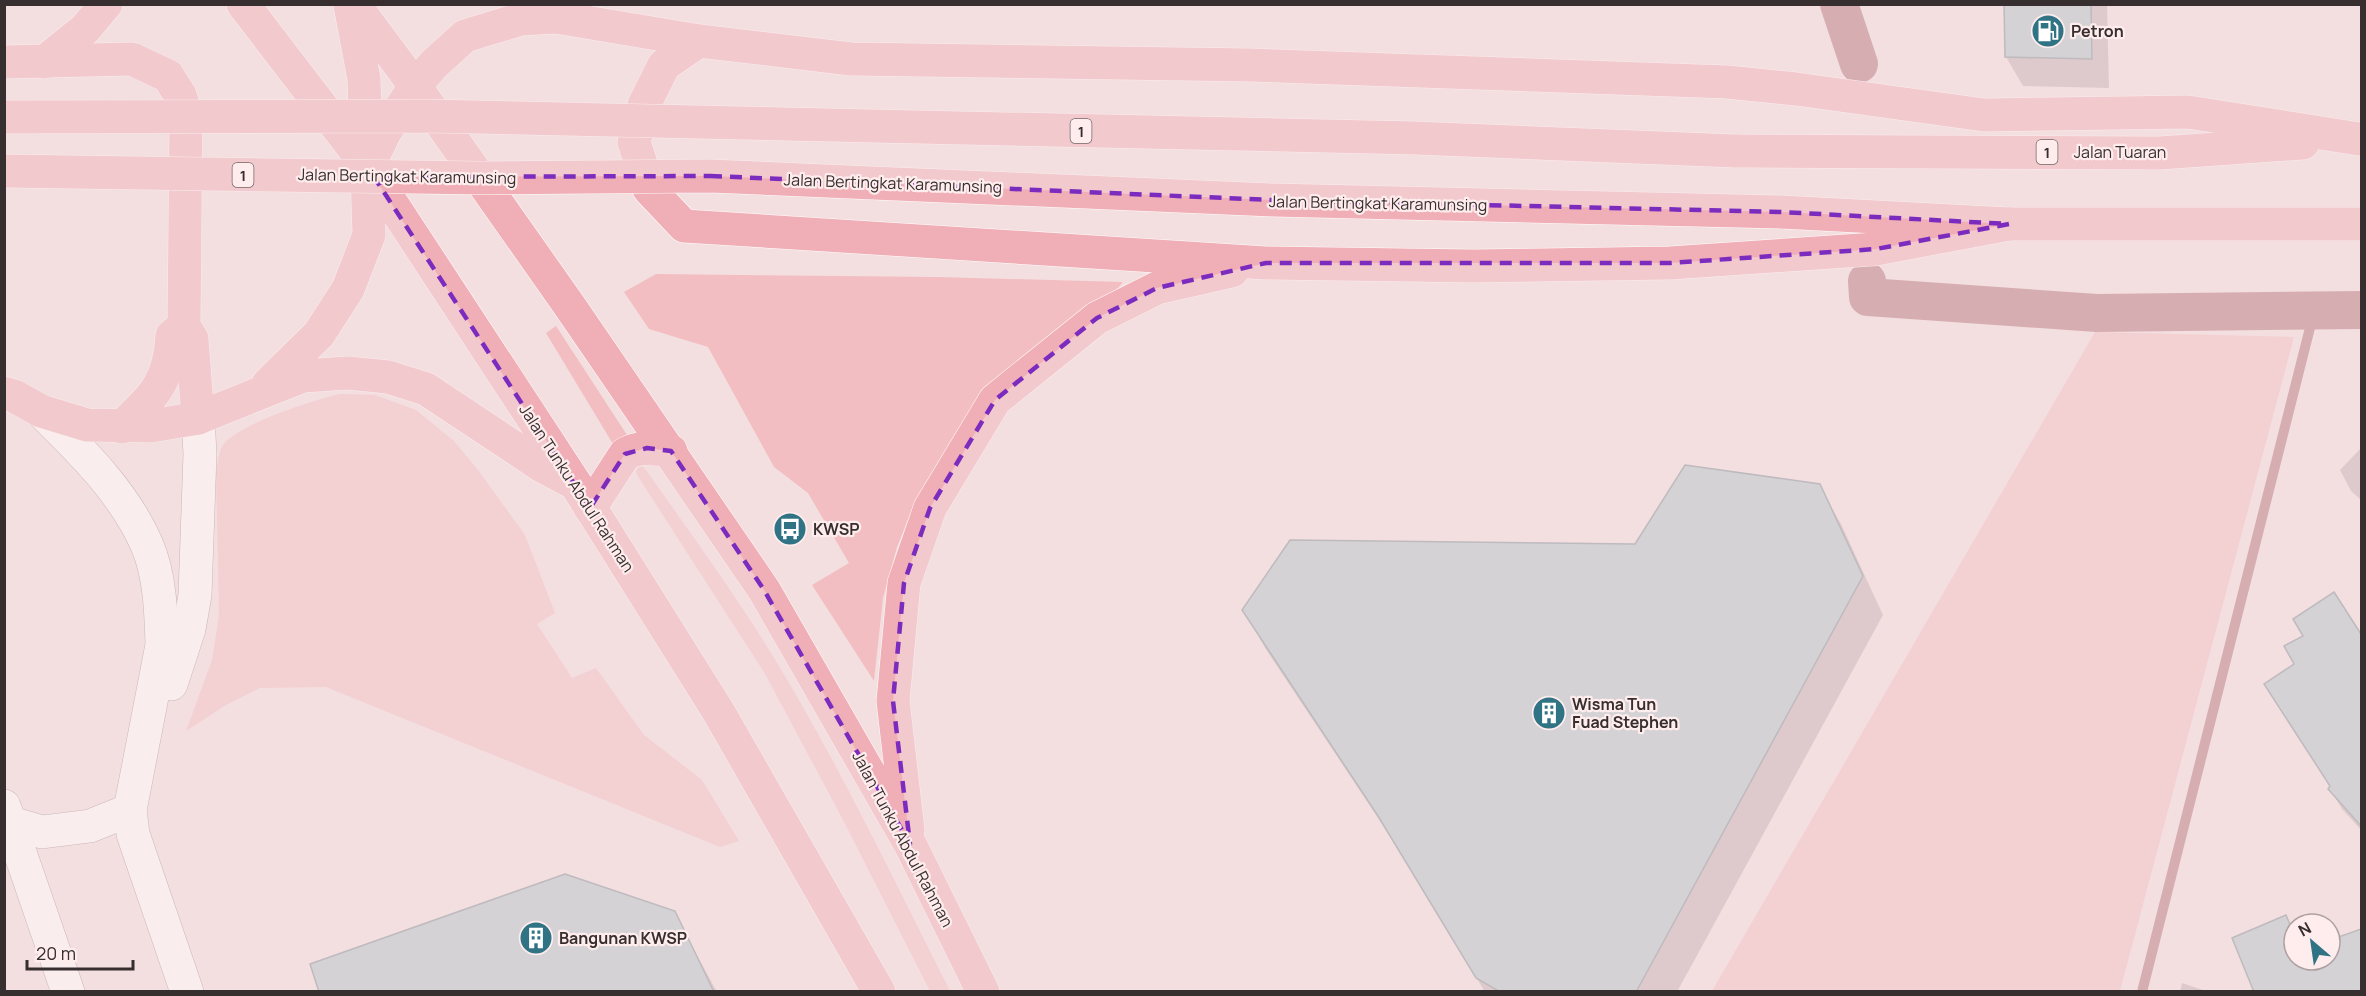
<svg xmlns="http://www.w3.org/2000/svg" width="2366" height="996" viewBox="0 0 2366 996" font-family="Manrope,sans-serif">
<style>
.green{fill:#f2bec2}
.shadow{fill:#0003}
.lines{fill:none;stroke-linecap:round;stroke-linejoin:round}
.stream{stroke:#b27479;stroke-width:10}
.canal{stroke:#b27479;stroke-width:38}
.building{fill:#aec3c8;stroke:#7c8f95;stroke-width:1.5}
.minor-casing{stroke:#9b8788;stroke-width:34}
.primary-casing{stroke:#fff;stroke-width:34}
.minor{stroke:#fff;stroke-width:33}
.primary{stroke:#f0afb6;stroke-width:33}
.primary-bridge-casing{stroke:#fff;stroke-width:34;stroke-linecap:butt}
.primary-bridge{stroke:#f0afb6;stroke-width:33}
.marked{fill:none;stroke:#7b2cbf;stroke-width:4.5;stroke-dasharray:12 8;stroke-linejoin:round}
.labels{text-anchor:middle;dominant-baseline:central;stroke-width:4.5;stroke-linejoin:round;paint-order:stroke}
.shield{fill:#ffedee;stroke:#736868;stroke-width:1.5}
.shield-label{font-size:15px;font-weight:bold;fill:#372f2f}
.poi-label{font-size:16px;font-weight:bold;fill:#372f2f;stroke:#ffedee;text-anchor:start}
.street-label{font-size:16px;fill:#372f2f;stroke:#ffedee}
</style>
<rect width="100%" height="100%" fill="#f4dfe0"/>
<g class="green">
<polygon points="656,274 937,277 1123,282 1118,288 1063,325 966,421 941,457 915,502 897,547 883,598 874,681 812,585 849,563 808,493 774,467 708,347 649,329 624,292"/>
<polygon points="556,326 627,435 613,444 546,333"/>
<polygon points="2095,332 2294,337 2120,991 1712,991"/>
<path d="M340 394 375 395 416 410 454 441 478 470 525 535 555 613 537 624 572 678 596 668 644 735 702 780 739 841 720 847 326 687 260 688 226 705 186 731 212 660 219 616 216 473C218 464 218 453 223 445 238 424 314 400 340 394Z"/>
<path d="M639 467H643L646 470C691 534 738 598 779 666 842 771 895 882 950 991H930L841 816 764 672 637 475 636 471Z"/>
</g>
<g class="shadow">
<polygon points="2005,4 2107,4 2109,88 2023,86 2006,57"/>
<polygon points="2362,447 2362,501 2351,491 2340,470"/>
<polygon points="1819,486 1841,524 1883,615 1677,992 1485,992 1402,854 1265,648 1244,610 1635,545"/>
<polygon points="2334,594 2362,637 2362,831 2342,809 2330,789 2331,788 2296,665 2305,636"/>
<polygon points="674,913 717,992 320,992"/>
<polygon points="2285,917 2294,932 2294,960 2330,960 2330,942 2362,931 2362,992 2255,992"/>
<polygon points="2182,983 2209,992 2180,992"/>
</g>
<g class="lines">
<polyline class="stream" points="2142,992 2314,312"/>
<g class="canal">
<polyline points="1839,4 1859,64"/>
<polyline points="1867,281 1868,297 2097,313 2362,310"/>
</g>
</g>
<g class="building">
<polygon points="2004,4 2091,4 2092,59 2005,57"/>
<polygon points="1685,465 1820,484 1863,576 1636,992 1500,992 1476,978 1378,816 1242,610 1290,540 1635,544"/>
<polygon points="2334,592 2361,634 2361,826 2328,789 2330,786 2264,684 2294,664 2284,646 2303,636 2293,619"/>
<polygon points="565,874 675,911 714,992 319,992 310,964"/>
<polygon points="2286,915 2294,934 2294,960 2330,960 2330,940 2361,929 2361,992 2254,992 2232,938"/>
</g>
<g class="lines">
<g class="minor-casing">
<g id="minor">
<path d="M41 411C81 451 124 492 147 545 160 575 161 612 162 645L130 810 133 834 187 992"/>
<polyline points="171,684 189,629 195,595 200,454 198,418"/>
<polyline points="4,806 68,992"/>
<polyline points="11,823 42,832 90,826 130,810"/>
</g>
</g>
<g class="primary-casing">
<g id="primary">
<polyline points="243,4 368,167 575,483 718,711 879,992"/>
<polyline points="354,4 415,86 571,308 764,590 910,844 983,992"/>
<polyline points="699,41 664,65 644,105 634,142 649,189 684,226 1266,263 1473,266 1670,263 1876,249 2009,224"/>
<polyline points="4,62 132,59 168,76 180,95 186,114 184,326 192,339 198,418"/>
<polyline points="44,62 85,29 106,4"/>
<polyline points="1735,151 2160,153 2303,143"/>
<polyline points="368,167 385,132 415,86 434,64 465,36 521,19 556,17 699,41 851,59 1250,65 1727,82 1796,89 1984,115 2188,112 2359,139"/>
<polyline points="1781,212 2009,224 2362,224"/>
<polyline points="268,384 319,334 348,289 369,235 364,79 350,5"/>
<polyline points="4,393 14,396 41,411 87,425 151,426 198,418 303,376 348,373 388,377 426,389 542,466 570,481"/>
<path d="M122 427C154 395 169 383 172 336L184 326"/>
<path d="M590 508 625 454C640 445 655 449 671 451"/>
<polyline points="908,830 893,701 904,583 930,508 995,400 1097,318 1157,288 1232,271"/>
</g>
</g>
<use href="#minor" class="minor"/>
<use href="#primary" class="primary"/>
<g class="primary-bridge-casing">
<g id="primary-bridge">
<polyline points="4,117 427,116 1414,138 1735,151"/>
<polyline points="4,171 481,178 710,176 1272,200 1781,212"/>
</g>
</g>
<use href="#primary-bridge" class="primary-bridge"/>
</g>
<path d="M0 0H2366V996H0ZM710 176 1272 200 1781 212 2009 224 1876 249 1670 263H1266L1157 288 1097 318 995 400 930 508 904 583 893 701 910 844 764 590 671 451 647 448 625 454 590 508 374 177Z" fill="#f4dfe0" fill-opacity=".55" fill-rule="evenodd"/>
<path class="marked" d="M710 176 1272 200 1781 212 2009 224 1876 249 1670 263H1266L1157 288 1097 318 995 400 930 508 904 583 893 701 910 844 764 590 671 451 647 448 625 454 590 508 374 177Z"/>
<defs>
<g id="fuel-disc" transform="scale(1.725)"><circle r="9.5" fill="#307384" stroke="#ffedee"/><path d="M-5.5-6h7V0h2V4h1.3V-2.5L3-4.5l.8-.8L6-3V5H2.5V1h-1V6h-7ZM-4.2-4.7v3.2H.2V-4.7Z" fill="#fff"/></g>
<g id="bus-disc" transform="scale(1.725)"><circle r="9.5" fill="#307384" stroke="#ffedee"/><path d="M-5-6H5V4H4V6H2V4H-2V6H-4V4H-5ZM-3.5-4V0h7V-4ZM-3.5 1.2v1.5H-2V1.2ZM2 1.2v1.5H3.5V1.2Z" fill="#fff"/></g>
<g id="building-disc" transform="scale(1.725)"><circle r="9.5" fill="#307384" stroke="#ffedee"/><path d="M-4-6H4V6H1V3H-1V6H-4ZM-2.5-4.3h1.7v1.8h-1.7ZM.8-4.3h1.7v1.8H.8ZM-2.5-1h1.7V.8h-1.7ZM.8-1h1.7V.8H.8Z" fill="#fff"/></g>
</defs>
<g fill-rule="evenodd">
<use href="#fuel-disc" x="2048" y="31"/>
<use href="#bus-disc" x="790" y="529"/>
<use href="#building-disc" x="1549" y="713"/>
<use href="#building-disc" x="536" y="938"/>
</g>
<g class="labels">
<g class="shield">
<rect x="1070.5" y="119" width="21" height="24" rx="4.5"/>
<rect x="2036.5" y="140" width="21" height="24" rx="4.5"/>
<rect x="232.5" y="163" width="21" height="24" rx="4.5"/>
</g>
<g class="shield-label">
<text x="1081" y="131">1</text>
<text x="2047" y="152">1</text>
<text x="243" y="175">1</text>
</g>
<g class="poi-label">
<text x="2071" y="31">Petron</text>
<text x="813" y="529">KWSP</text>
<text x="1572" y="704">Wisma Tun<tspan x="1572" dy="18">Fuad Stephen</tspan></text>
<text x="559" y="938">Bangunan KWSP</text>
</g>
<g class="street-label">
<text x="2120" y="152">Jalan Tuaran</text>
<text transform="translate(407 176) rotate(1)">Jalan Bertingkat Karamunsing</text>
<text transform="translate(893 183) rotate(2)">Jalan Bertingkat Karamunsing</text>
<text transform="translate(1378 203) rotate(1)">Jalan Bertingkat Karamunsing</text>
<text transform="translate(577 488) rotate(57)">Jalan Tunku Abdul Rahman</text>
<text transform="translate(903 839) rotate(62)">Jalan Tunku Abdul Rahman</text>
</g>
</g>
<rect width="2366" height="996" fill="none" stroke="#372f2f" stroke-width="12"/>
<g transform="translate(2312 942) rotate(331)"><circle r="28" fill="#ffedee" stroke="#afa1a2" stroke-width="1.5"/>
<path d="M0-4.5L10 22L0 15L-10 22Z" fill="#307384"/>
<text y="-9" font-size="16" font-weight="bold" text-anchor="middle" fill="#372f2f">N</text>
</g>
<path d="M27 960v9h106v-9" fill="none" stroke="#372f2f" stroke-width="3"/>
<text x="36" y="960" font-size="18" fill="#372f2f" stroke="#ffedee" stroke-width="4.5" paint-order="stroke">20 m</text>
</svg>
